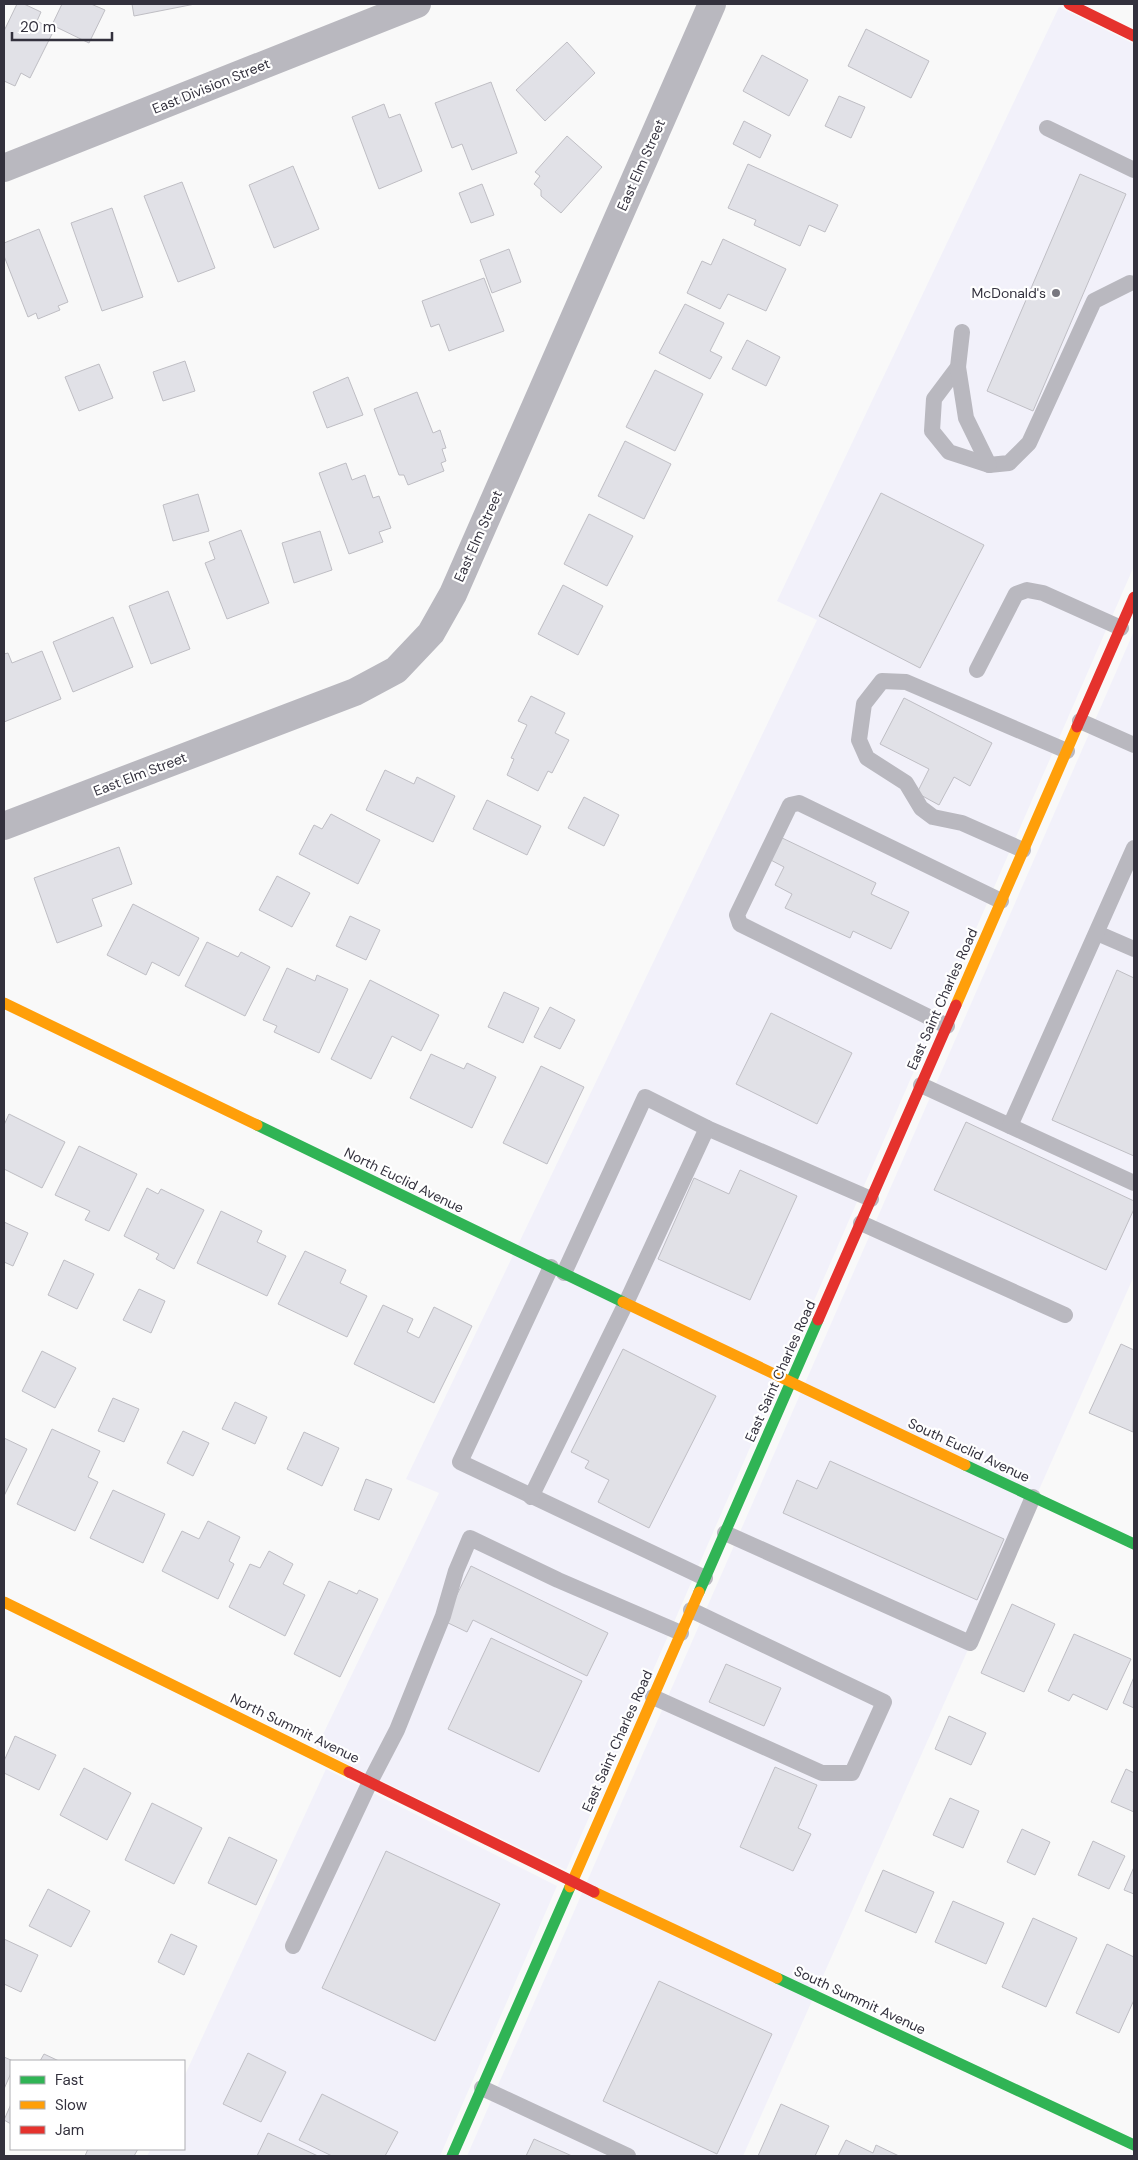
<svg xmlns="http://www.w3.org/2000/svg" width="1138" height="2160" viewBox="0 0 1138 2160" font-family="'DM Sans',sans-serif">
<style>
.built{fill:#f2f1fa}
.building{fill:#e1e1e7;stroke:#bfbec4}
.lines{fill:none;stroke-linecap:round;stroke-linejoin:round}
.lane{stroke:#b9b8bf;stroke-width:16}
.street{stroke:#b9b8bf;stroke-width:28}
.fast{stroke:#30b455;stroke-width:11}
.slow{stroke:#ff9f0a;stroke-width:11}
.jam{stroke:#e5322d;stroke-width:11}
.poi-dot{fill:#78777f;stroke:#fff;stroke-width:2}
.labels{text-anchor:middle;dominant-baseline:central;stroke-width:4.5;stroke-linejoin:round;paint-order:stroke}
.street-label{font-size:14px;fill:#33313d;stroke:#fff}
.poi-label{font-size:14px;fill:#33313d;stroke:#fff;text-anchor:end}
</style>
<rect width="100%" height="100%" fill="#f9f9f9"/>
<g class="built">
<polygon points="1059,7 1134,44 1134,566 566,1870 316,1749 439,1493 406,1479 817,620 777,601"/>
<polygon points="1134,631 1134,1276 743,2156 467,2156"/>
<polygon points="326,1769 557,1886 440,2156 147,2156 151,2149 184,2149 184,2077"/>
</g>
<g class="building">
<polygon points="17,4 24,4 41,12 37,21 54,30 30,78 21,73 15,86 4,81 4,31"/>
<polygon points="62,4 91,4 105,10 89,43 52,25"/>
<polygon points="132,4 195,4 134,16"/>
<polygon points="866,29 929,61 911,98 848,66"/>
<polygon points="567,42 595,73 545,121 516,90"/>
<polygon points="762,55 808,80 789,116 743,91"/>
<polygon points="491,82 517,153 472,170 462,144 452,148 435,103"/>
<polygon points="839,96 865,107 851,138 825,126"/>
<polygon points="384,104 389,118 400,114 422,171 379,189 352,117"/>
<polygon points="744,121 771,135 760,158 733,144"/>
<polygon points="567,136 602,167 561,213 541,196 541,190 534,184 540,176 535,172"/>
<polygon points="748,164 838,205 825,232 809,225 800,246 754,225 756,220 728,208"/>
<polygon points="293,166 319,229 274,248 249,185"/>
<polygon points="1080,174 1126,194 1033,411 987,391"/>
<polygon points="182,182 215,268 178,282 144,196"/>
<polygon points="482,184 494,215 471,223 459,193"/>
<polygon points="112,208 143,297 102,311 71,223"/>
<polygon points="39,229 68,302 58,306 60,310 38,319 36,313 28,317 4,256 4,243"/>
<polygon points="723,239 786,269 766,311 728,294 720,309 687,293 702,261 711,265"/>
<polygon points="509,249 521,282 492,293 480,260"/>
<polygon points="484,278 504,331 449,351 439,324 431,327 422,301"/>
<polygon points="685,304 724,323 710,351 722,357 710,379 659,353"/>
<polygon points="747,340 780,357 766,386 732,369"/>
<polygon points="185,361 195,391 163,401 153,372"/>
<polygon points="99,364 113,398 79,411 65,377"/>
<polygon points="655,370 703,394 675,451 626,427"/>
<polygon points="348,377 363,415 327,428 313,392"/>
<polygon points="417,392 433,433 440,430 446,448 442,449 446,461 441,463 444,471 408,485 404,475 399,475 374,409"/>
<polygon points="625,441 671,464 644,519 598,496"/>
<polygon points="346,463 352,480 365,475 373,498 379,496 391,528 379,532 383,542 349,554 319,473"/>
<polygon points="881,493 984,545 920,668 819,616"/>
<polygon points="198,494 209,531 173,541 163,505"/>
<polygon points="589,514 633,536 607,586 564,564"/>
<polygon points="241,530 269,603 227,619 205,563 215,559 209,542"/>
<polygon points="320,531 332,570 294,583 282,543"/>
<polygon points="563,585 603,606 578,655 538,634"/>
<polygon points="168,591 190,649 151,664 129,606"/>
<polygon points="113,617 133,667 73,692 53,642"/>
<polygon points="42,651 61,699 4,722 4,654 8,653 12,663"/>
<polygon points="531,696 565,713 555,733 569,740 552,773 548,771 538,791 507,775 514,759 511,758 527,725 518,721"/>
<polygon points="904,698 992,743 970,786 954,777 939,805 917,793 929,769 880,744"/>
<polygon points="385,770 414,784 417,777 455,796 433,842 366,810"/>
<polygon points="584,797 619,815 604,846 568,828"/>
<polygon points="487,800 541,826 527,855 473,829"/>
<polygon points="331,814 380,840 358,884 299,854 314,825 322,829"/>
<polygon points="778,836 876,883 871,894 909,912 891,949 853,931 850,938 785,908 792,894 775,885 784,867 767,858"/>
<polygon points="119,847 132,884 92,899 102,926 57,943 34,878"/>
<polygon points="277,876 310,893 292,927 259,910"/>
<polygon points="133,904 199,938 179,976 152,962 146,975 107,955"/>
<polygon points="350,916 380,930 366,960 336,946"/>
<polygon points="207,942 238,957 241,952 270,967 245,1016 185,986"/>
<polygon points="287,968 315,981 317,975 348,989 319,1053 274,1032 277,1026 263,1020"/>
<polygon points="1117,970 1134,978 1134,1156 1052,1120"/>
<polygon points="370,980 439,1015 421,1051 392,1036 371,1079 331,1059"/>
<polygon points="504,992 539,1008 523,1043 488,1027"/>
<polygon points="550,1007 575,1020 560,1049 534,1037"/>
<polygon points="771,1013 852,1053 817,1124 736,1084"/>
<polygon points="431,1054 464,1069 467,1063 496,1077 472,1128 410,1098"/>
<polygon points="541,1066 584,1087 547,1164 503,1143"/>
<polygon points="9,1114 65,1142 42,1188 4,1169 4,1125"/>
<polygon points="966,1122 1134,1201 1134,1209 1106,1270 934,1190"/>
<polygon points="79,1146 137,1174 109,1231 85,1220 90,1211 55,1195"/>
<polygon points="740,1170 797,1196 750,1300 658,1259 694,1178 729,1194"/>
<polygon points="147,1188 158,1194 161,1189 204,1210 174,1269 156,1259 159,1254 124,1236"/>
<polygon points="221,1211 262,1231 257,1242 286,1256 267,1296 197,1263"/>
<polygon points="4,1222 28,1233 13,1266 4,1262"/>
<polygon points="305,1251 346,1270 340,1283 367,1296 347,1337 278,1304"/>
<polygon points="64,1260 94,1274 77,1309 48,1295"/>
<polygon points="139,1289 165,1301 151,1333 123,1320"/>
<polygon points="383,1305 413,1319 407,1332 419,1338 434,1307 472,1326 434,1403 354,1364"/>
<polygon points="1121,1344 1134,1350 1133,1432 1089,1413"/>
<polygon points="623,1349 716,1396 649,1528 598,1502 609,1480 585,1468 589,1461 571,1452"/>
<polygon points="42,1351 76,1368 55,1408 22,1391"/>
<polygon points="113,1398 139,1409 124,1442 98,1431"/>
<polygon points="235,1402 267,1417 255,1444 222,1429"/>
<polygon points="52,1429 100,1451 88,1477 98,1482 75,1531 17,1504"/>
<polygon points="183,1431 209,1443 193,1476 167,1463"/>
<polygon points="304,1432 339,1448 322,1486 287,1469"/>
<polygon points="4,1438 27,1449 4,1496"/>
<polygon points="830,1461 1004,1539 977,1600 783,1513 797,1480 817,1489"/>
<polygon points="366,1479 392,1489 379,1520 354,1510"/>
<polygon points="113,1490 165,1514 143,1563 90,1538"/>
<polygon points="208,1521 240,1537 229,1561 234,1564 218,1599 162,1571 182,1531 199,1539"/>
<polygon points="269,1551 293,1564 283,1584 305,1595 285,1636 229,1607 250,1564 260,1568"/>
<polygon points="471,1566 608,1633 587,1676 473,1620 467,1632 444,1621"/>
<polygon points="329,1581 357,1594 359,1590 378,1599 340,1677 294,1654"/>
<polygon points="1012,1604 1055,1624 1024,1692 981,1673"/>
<polygon points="1074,1634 1131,1659 1107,1710 1073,1694 1069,1701 1048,1691"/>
<polygon points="491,1638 582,1681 539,1772 448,1729"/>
<polygon points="726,1664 781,1688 764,1726 709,1702"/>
<polygon points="1134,1677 1134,1708 1123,1703"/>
<polygon points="949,1716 986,1733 971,1765 935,1749"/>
<polygon points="15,1736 56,1755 39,1790 4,1773 4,1761"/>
<polygon points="775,1767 817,1785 798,1828 811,1834 793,1871 740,1847"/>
<polygon points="84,1768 131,1793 107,1840 60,1815"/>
<polygon points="1126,1769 1134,1773 1134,1812 1111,1802"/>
<polygon points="950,1798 979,1811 963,1848 933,1835"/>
<polygon points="152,1803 202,1828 174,1884 125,1860"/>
<polygon points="1022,1829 1050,1842 1035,1875 1007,1862"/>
<polygon points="229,1837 277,1860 256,1905 208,1883"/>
<polygon points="1093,1841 1125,1856 1109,1889 1078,1875"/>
<polygon points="386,1851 500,1904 435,2041 322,1988"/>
<polygon points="1134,1867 1134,1894 1124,1890"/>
<polygon points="883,1870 934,1892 916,1933 865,1911"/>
<polygon points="48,1889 90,1911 71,1947 29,1926"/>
<polygon points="953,1901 1004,1923 986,1964 935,1942"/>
<polygon points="1033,1918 1077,1938 1046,2007 1002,1987"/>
<polygon points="171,1934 197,1946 184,1975 158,1962"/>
<polygon points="4,1939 38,1955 21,1992 4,1984"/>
<polygon points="1107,1944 1134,1957 1134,2000 1119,2033 1076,2013"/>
<polygon points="659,1981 772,2034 717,2154 603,2101"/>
<polygon points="248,2053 286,2072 261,2122 223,2104"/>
<polygon points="44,2054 59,2061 40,2061"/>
<polygon points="4,2057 13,2061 11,2061 11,2073 4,2089"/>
<polygon points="322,2094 398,2132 385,2156 332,2156 299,2140"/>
<polygon points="11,2104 11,2124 4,2120"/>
<polygon points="781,2104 829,2126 815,2156 758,2156"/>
<polygon points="268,2133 318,2156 257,2156"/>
<polygon points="534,2139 572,2156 526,2156"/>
<polygon points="846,2140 873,2153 876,2145 899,2156 838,2156"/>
<polygon points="88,2149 138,2149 134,2156 85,2156"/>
</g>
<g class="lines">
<g class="lane">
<polyline points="1047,128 1134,170"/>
<polyline points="962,332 958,367 934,399 932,431 949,452 989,465 1009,463 1029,443 1094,301 1130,283"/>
<polyline points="958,367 966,418 989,465"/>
<polyline points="977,670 1016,594 1027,590 1043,593 1121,628"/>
<polyline points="1080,721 1134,745"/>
<polyline points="1023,850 962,823 933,817 921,808 906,783 867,758 859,740 864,704 882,681 906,682 1067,751"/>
<polyline points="1097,933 1134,949"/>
<polyline points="947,1026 740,924 737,915 790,805 799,803 1001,901"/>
<polyline points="921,1085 1134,1183"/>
<polyline points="1010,1126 1134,848"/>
<polyline points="861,1223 1065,1315"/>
<polyline points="551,1267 460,1462 705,1578"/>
<polyline points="564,1273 645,1097 707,1128 871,1199"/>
<polyline points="531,1497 626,1303 707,1128"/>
<polyline points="725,1533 970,1643 1033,1497"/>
<polyline points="653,1697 822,1773 852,1773 884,1702 691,1610"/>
<polyline points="293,1946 370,1782 397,1730 443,1616 456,1571 470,1538 558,1580 681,1633"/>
<polyline points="482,2088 628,2156"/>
</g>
<g class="street">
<polyline points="4,168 417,4"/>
<polyline points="4,826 355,692 396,670 431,633 453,594 712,4"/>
</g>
<g class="fast">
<polyline points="257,1125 623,1302"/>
<polyline points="965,1465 1134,1544"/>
<polyline points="699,1592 818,1320"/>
<polyline points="777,1978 1134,2145"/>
<polyline points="452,2156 570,1887"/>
</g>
<g class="slow">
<polyline points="4,1003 257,1125"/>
<polyline points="956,1005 1077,727"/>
<polyline points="623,1302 965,1465"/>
<polyline points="4,1602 349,1772"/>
<polyline points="570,1887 699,1592"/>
<polyline points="594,1892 777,1978"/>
</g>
<g class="jam">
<polyline points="1069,4 1134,36"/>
<polyline points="1077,727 1134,597"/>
<polyline points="818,1320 956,1005"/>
<polyline points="349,1772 594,1892"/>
</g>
</g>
<circle class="poi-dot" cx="1056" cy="293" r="5"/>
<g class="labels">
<g class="street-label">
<text transform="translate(211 86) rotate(-22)">East Division Street</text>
<text transform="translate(641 165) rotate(-66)">East Elm Street</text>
<text transform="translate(478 536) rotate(-66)">East Elm Street</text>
<text transform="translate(140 774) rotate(-21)">East Elm Street</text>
<text transform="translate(942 999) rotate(-66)">East Saint Charles Road</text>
<text transform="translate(404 1180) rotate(26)">North Euclid Avenue</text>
<text transform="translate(780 1371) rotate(-66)">East Saint Charles Road</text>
<text transform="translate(969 1450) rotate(25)">South Euclid Avenue</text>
<text transform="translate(295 1728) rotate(26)">North Summit Avenue</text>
<text transform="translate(617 1741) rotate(-66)">East Saint Charles Road</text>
<text transform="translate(860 2000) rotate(25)">South Summit Avenue</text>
</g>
<g class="poi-label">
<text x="1046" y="293">McDonald's</text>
</g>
</g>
<rect width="1138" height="2160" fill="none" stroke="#33313d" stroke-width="10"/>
<rect x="10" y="2060" width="175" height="90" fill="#ffffff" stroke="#adadb1"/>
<rect x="20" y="2076" width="25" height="8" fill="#30b455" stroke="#adadb1"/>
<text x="55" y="2085" font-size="15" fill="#33313d">Fast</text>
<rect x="20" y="2101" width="25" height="8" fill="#ff9f0a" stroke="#adadb1"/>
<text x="55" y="2110" font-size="15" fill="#33313d">Slow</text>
<rect x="20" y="2126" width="25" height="8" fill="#e5322d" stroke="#adadb1"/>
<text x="55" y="2135" font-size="15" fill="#33313d">Jam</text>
<path d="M12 32v8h100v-8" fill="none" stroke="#33313d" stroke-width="2.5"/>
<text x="20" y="32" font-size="15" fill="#33313d" stroke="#ffffff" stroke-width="4" paint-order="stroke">20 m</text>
</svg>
